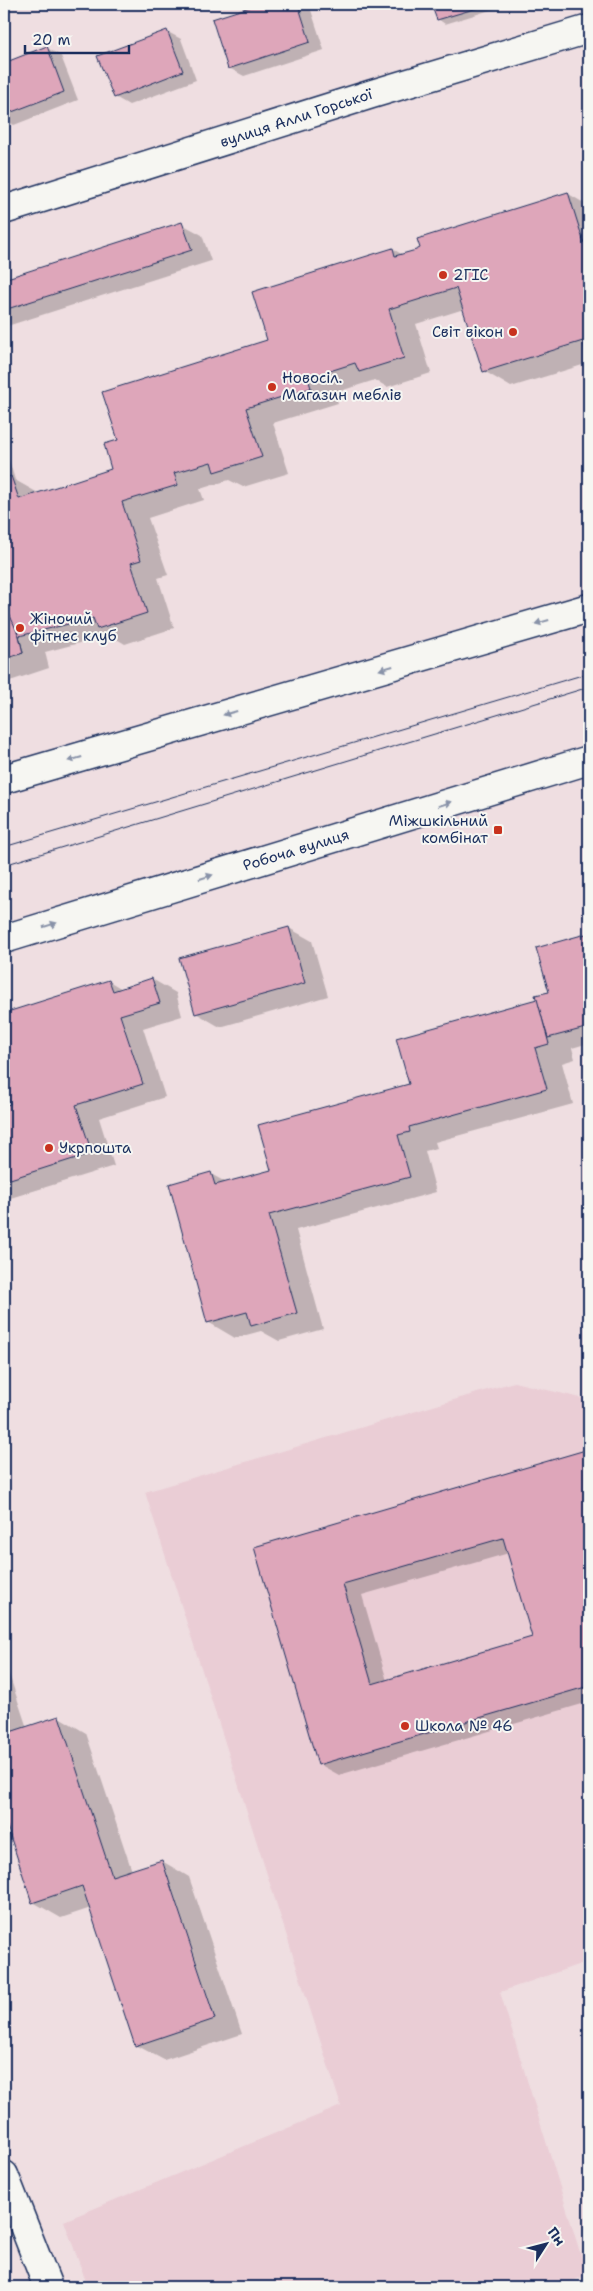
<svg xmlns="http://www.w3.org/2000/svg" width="593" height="2291" viewBox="0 0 593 2291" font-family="'Shantell Sans',sans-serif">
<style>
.built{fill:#eacdd5}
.shadow{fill:#0003;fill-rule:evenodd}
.building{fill:#dea6ba;stroke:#1b2f5e;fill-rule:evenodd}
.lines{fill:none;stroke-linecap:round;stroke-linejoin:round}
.street-casing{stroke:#1b2f5e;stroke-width:31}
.primary-casing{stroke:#1b2f5e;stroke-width:31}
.street{stroke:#f6f6f2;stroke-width:28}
.primary{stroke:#f6f6f2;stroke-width:28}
.tram{stroke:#1b2f5e;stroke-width:1}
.oneway{fill:#8892a8}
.poi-dot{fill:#c8321e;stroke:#f6f6f2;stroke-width:2}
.labels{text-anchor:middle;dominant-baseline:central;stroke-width:4;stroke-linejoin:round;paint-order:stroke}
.street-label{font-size:15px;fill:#1b2f5e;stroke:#f6f6f2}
.poi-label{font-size:15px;fill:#1b2f5e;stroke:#f6f6f2;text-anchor:start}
</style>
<rect width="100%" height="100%" fill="#efdee1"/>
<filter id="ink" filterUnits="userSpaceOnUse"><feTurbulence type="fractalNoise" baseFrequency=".02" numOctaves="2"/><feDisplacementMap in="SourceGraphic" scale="10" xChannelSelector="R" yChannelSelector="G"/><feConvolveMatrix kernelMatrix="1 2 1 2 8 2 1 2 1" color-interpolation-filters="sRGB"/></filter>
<g filter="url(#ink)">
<polygon class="built" points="514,1382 589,1400 589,1961 500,1992 587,2275 556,2287 88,2287 64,2221 341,2106 145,1492"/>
<g class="shadow">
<polygon points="263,4 309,4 324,50 244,76 229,68 213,20"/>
<polygon points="433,4 510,4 445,24 438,19"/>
<polygon points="166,31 181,39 196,80 129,105 115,97"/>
<polygon points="47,48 61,56 78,100 14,125 4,119 4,64"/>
<polygon points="4,135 9,153 4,155"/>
<polygon points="567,193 589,206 589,363 511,387 484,371 464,309 416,324 431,373 387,387 375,380 334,393 338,403 273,423 289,473 243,487 229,480 200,489 204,500 148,518 168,575 158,578 174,628 125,644 110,635 45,652 49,668 4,683 4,443 15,480 38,493 113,470 119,441 268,341 393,249 403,255 416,251"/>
<polygon points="182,224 202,235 211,261 4,327 4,281"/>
<polygon points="289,928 312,941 328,996 220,1027 196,1013"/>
<polygon points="589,935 589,1043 572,1048 575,1059 562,1063 573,1104 435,1142 437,1148 425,1151 436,1192 296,1230 323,1329 279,1341 261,1331 235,1338 208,1322 211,1174 227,1183 273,1171 410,1085 550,993 538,948"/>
<polygon points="152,979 176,993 182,1016 143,1028 165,1097 99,1118 114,1166 4,1200 4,1107 12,1104 4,1079 4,1015 109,981 122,989"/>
<path d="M589 1450V1702L339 1775 319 1764 256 1548ZM509 1553 534 1638 387 1681 362 1595Z"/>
<polygon points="4,1659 27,1728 59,1717 86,1733 132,1871 162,1861 189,1877 242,2034 164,2060 136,2045 91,1908 61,1918 33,1902 4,1813"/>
</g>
<g class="building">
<polygon points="259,4 298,4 310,42 228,69 212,19"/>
<polygon points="431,4 491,4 437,20"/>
<polygon points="167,30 183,71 114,98 97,56"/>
<polygon points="47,46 64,92 4,115 4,63"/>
<polygon points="568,192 584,243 589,241 589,354 586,355 583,341 483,372 456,288 389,309 404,358 359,372 355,363 308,378 311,388 246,408 262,457 214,472 211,462 174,473 178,485 122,502 141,560 131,563 147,613 97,629 93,618 19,636 23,653 4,659 4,479 11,476 19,499 111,469 104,444 118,440 102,392 267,340 252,292 393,248 395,256 416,250 420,248 417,239"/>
<polygon points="182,222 192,250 4,310 4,279"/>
<polygon points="4,602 19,636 23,653 4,659"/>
<polygon points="289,927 305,983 195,1014 179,958"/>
<polygon points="589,933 589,1027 548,1038 535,995 549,992 536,948"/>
<polygon points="152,978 160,1003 120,1015 143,1084 76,1105 92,1153 4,1181 4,1106 10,1104 4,1083 4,1013 109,980 113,991"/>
<polygon points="537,999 549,1044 535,1048 547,1089 409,1127 410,1132 398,1135 410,1177 269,1215 297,1313 251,1326 247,1312 207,1323 169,1184 211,1172 215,1185 271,1170 258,1125 409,1084 396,1038"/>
<path d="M589 1449V1686L318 1765 254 1547ZM503 1538 532 1637 372 1684 343 1584Z"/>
<polygon points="59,1716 112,1876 162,1860 215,2019 135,2046 82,1886 32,1903 4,1817 4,1723 7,1733"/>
</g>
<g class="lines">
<g class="street-casing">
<g id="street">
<polyline points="4,210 372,94 589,29"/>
<polyline points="4,2175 48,2287"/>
</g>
</g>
<g class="primary-casing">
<g id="primary">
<polyline points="4,779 589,608"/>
<polyline points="4,939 589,760"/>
</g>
</g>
<use href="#street" class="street"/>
<use href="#primary" class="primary"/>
<g class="tram">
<polyline points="4,847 589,673"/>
<polyline points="4,865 589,687"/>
</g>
</g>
<defs><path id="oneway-solid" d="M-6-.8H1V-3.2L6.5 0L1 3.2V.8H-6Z" transform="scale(1.25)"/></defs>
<g class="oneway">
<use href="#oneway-solid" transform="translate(542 622) rotate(164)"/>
<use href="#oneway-solid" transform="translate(386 668) rotate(164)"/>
<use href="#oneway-solid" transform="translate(230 713) rotate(164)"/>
<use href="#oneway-solid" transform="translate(75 759) rotate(164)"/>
<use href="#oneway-solid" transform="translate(445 804) rotate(-17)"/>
<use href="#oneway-solid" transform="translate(206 877) rotate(-17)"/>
<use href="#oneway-solid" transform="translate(50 925) rotate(-17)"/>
</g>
</g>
<g class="poi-dot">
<circle cx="443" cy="275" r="5"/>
<circle cx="513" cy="332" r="5"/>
<circle cx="272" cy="387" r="5"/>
<circle cx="20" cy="628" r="5"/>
<rect x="493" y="825" width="10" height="10" rx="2.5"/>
<circle cx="49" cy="1148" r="5"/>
<circle cx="405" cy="1726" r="5"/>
</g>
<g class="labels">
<g class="street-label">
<text transform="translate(296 118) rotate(-18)">вулиця Алли Горської</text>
<text transform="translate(296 850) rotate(-17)">Робоча вулиця</text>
</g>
<g class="poi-label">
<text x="453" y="275">2ГІС</text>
<text x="503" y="332" text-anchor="end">Світ вікон</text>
<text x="282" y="378">Новосіл.<tspan x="282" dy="17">Магазин меблів</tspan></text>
<text x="30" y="619">Жіночий<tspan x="30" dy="17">фітнес клуб</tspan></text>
<text x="488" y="821" text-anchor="end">Міжшкільний<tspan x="488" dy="17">комбінат</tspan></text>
<text x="59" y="1148">Укрпошта</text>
<text x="415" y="1726">Школа № 46</text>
</g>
</g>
<rect width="593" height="2291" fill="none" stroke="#f6f6f2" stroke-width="20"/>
<rect x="10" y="10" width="573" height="2271" fill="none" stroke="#1b2f5e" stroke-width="2" filter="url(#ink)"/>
<g transform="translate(546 2244) rotate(54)" stroke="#f6f6f2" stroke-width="4" paint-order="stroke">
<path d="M0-4L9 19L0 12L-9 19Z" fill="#1b2f5e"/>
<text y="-8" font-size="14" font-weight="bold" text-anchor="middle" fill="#1b2f5e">Пн</text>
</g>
<path d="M25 45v8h104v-8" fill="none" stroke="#1b2f5e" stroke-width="2.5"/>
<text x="32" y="45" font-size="15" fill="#1b2f5e" stroke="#f6f6f2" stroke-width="4" paint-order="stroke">20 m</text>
</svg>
